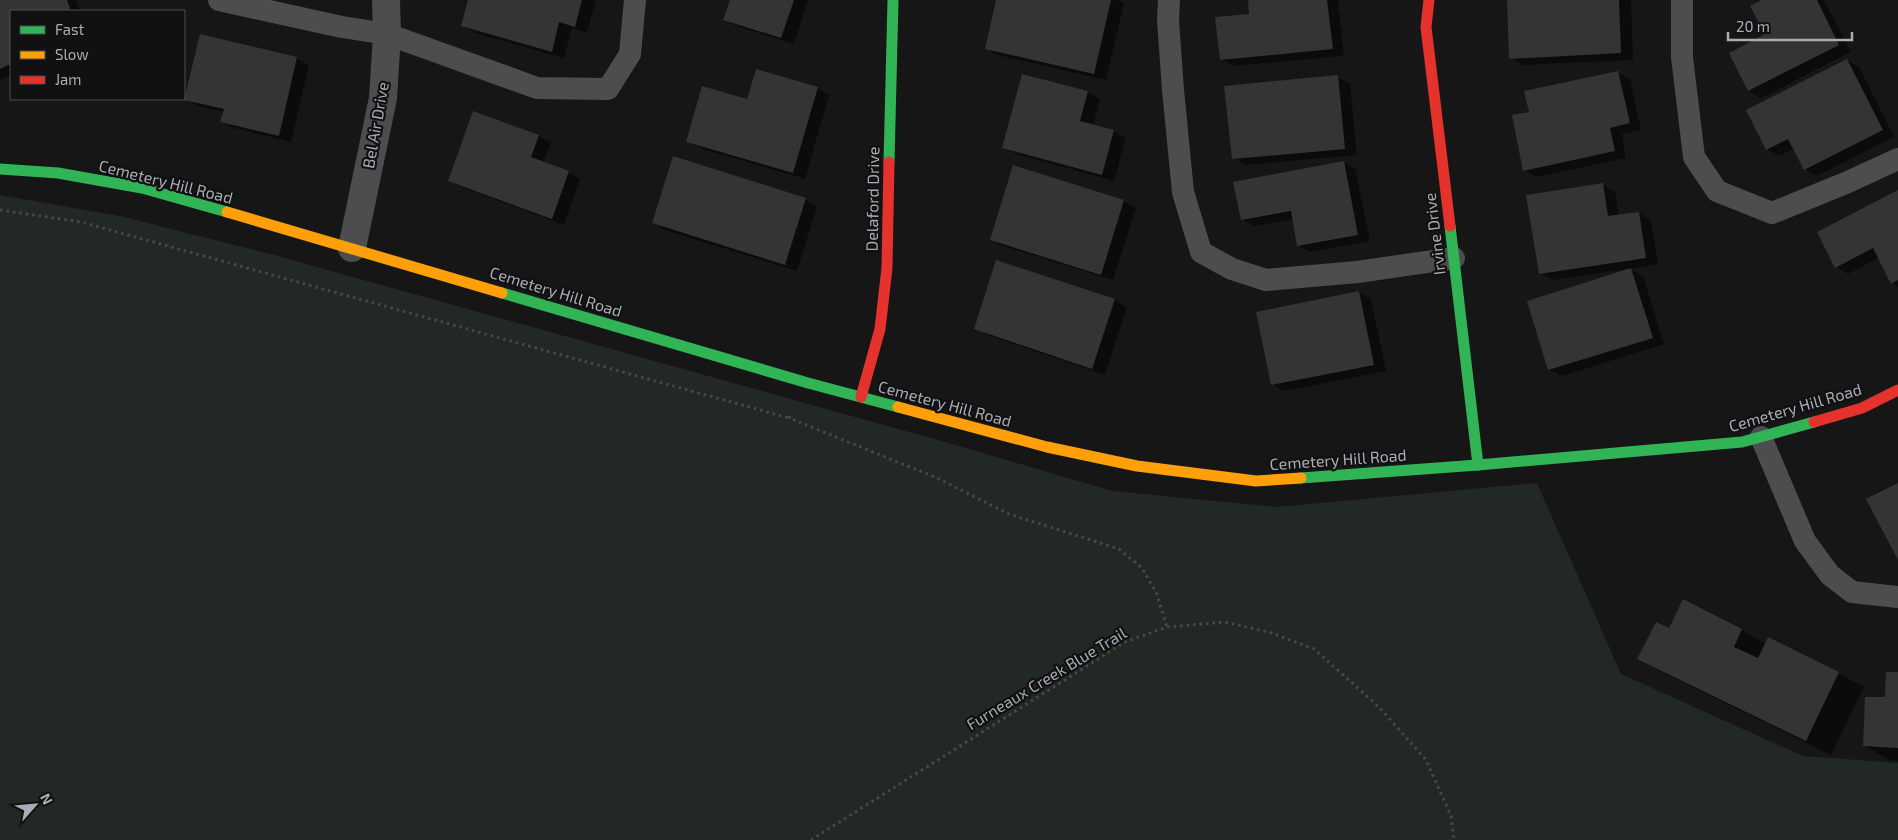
<svg xmlns="http://www.w3.org/2000/svg" width="1898" height="840" viewBox="0 0 1898 840" font-family="'Exo 2',sans-serif">
<style>
.green{fill:#222823}
.shadow{fill:#0007}
.building{fill:#343435}
.lines{fill:none;stroke-linecap:round;stroke-linejoin:round}
.path{stroke:#47494b;stroke-width:3;stroke-dasharray:2.5 4;stroke-linecap:butt}
.lane{stroke:#4c4d4f;stroke-width:22}
.street{stroke:#4c4d4f;stroke-width:28}
.fast{stroke:#30b455;stroke-width:11}
.slow{stroke:#ff9f0a;stroke-width:11}
.jam{stroke:#e5322d;stroke-width:11}
.labels{text-anchor:middle;dominant-baseline:central;stroke-width:4.5;stroke-linejoin:round;paint-order:stroke}
.street-label{font-size:16px;fill:#a9acb5;stroke:#111112}
</style>
<rect width="100%" height="100%" fill="#161617"/>
<polygon class="green" points="0,195 120,216 274,255 938,440 1113,491 1276,507 1537,483 1621,674 1803,756 1898,763 1898,840 0,840"/>
<g class="shadow">
<polygon points="0,0 76,0 80,11 11,11 11,75 0,80"/>
<polygon points="470,0 596,0 587,33 572,28 564,58 475,33 463,26"/>
<polygon points="731,0 808,0 794,44 736,26 724,19"/>
<polygon points="997,0 1117,0 1124,4 1106,80 998,55 986,48"/>
<polygon points="1249,0 1338,0 1344,56 1234,66 1221,59 1250,16"/>
<polygon points="1508,0 1631,0 1633,60 1523,65 1511,58"/>
<polygon points="1764,0 1824,0 1851,52 1761,98 1749,91 1730,54 1767,35"/>
<polygon points="201,35 297,58 309,65 291,142 234,128 222,122 224,112 198,106 186,99"/>
<polygon points="1846,60 1859,67 1894,137 1817,176 1805,169 1794,149 1779,156 1767,149"/>
<polygon points="1618,72 1630,79 1641,130 1622,134 1626,158 1537,177 1524,170 1530,113"/>
<polygon points="1023,75 1088,92 1100,99 1093,126 1114,131 1126,138 1114,181 1016,154 1004,147"/>
<polygon points="1338,77 1350,84 1357,155 1246,165 1234,158 1226,88"/>
<polygon points="817,88 829,95 805,179 700,148 688,141 748,101"/>
<polygon points="474,112 539,136 551,143 543,163 568,172 580,179 564,225 462,187 450,181"/>
<polygon points="1343,162 1355,169 1370,241 1310,252 1298,245 1294,219 1254,226 1242,220"/>
<polygon points="1603,185 1615,192 1619,216 1639,213 1651,220 1658,264 1630,269 1643,276 1664,344 1562,376 1549,369 1627,270 1627,269 1553,280 1540,273"/>
<polygon points="1898,192 1898,287 1892,283 1879,258 1848,274 1836,267"/>
<polygon points="805,199 817,206 797,271 665,230 653,223"/>
<polygon points="1124,201 1136,208 1113,280 1003,246 991,239"/>
<polygon points="996,261 1115,300 1127,307 1105,375 988,335 976,328"/>
<polygon points="1359,292 1371,299 1386,371 1284,391 1272,384"/>
<polygon points="1670,630 1742,630 1766,644 1839,673 1864,687 1831,755 1664,673 1639,659"/>
<polygon points="1898,673 1898,761 1889,760 1864,745"/>
</g>
<g class="building">
<polygon points="0,0 67,0 71,11 11,11 11,64 0,69"/>
<polygon points="468,0 582,0 575,27 559,22 552,52 461,26"/>
<polygon points="730,0 794,0 781,38 723,20"/>
<polygon points="996,0 1111,0 1094,74 985,49"/>
<polygon points="1248,0 1327,0 1333,49 1220,60 1215,17 1249,14"/>
<polygon points="1507,0 1619,0 1621,53 1509,59"/>
<polygon points="1762,0 1817,0 1839,45 1748,91 1729,53 1765,34 1750,6"/>
<polygon points="200,34 297,57 279,136 220,122 224,109 184,100"/>
<polygon points="1847,59 1883,130 1804,170 1788,139 1766,150 1746,110"/>
<polygon points="756,69 818,87 793,173 686,142 702,86 747,99"/>
<polygon points="1618,71 1630,123 1610,128 1615,151 1523,171 1512,115 1529,112 1524,91"/>
<polygon points="1022,74 1088,91 1080,121 1114,130 1102,175 1002,148"/>
<polygon points="1338,75 1345,149 1232,159 1224,86"/>
<polygon points="473,111 539,135 531,157 569,171 552,219 448,181"/>
<polygon points="673,156 806,198 785,265 652,223"/>
<polygon points="1344,161 1358,235 1297,246 1291,211 1241,220 1233,182"/>
<polygon points="1013,165 1124,200 1101,275 990,240"/>
<polygon points="1603,183 1608,216 1639,212 1646,258 1539,274 1526,195"/>
<polygon points="1898,190 1898,280 1891,284 1873,248 1835,268 1817,232"/>
<polygon points="996,260 1115,299 1092,369 974,329"/>
<polygon points="1631,268 1653,338 1548,370 1527,301"/>
<polygon points="1359,291 1374,365 1271,385 1256,312"/>
<polygon points="1898,483 1898,560 1866,499"/>
<polygon points="1683,599 1742,629 1734,647 1758,658 1768,637 1839,672 1806,741 1637,659 1656,622 1669,628"/>
<polygon points="1886,672 1898,672 1898,748 1863,746 1865,697 1885,697"/>
</g>
<g class="lines">
<g class="path">
<polyline points="0,210 81,222 789,418"/>
<polyline points="790,416 789,418 937,478 1009,514 1119,549 1142,568 1156,592 1167,627"/>
<polyline points="811,840 1125,642 1167,627 1225,622 1272,633 1314,649 1379,707 1426,760 1451,816 1454,840"/>
</g>
<g class="lane">
<polyline points="219,0 342,27 387,34 537,88 608,89 630,54 635,0"/>
<polyline points="1169,0 1168,20 1173,90 1183,192 1201,252 1232,269 1266,280 1357,272 1454,258"/>
<polyline points="1682,0 1682,57 1694,157 1717,191 1772,213 1848,182 1898,159"/>
<polyline points="1761,437 1805,541 1830,575 1852,592 1898,597"/>
</g>
<polyline class="street" points="352,248 383,98 387,34 386,0"/>
<g class="fast">
<polyline points="889,162 893,0"/>
<polyline points="0,169 58,173 142,188 227,212"/>
<polyline points="1450,226 1478,465"/>
<polyline points="502,293 808,383 898,407"/>
<polyline points="1301,478 1478,465 1742,442 1814,422"/>
</g>
<g class="slow">
<polyline points="227,212 502,293"/>
<polyline points="898,407 1047,447 1137,466 1256,481 1301,478"/>
</g>
<g class="jam">
<polyline points="1429,0 1426,27 1450,226"/>
<polyline points="861,397 880,329 887,268 889,162"/>
<polyline points="1814,422 1862,408 1898,390"/>
</g>
</g>
<g class="labels">
<g class="street-label">
<text transform="translate(375 125) rotate(-80)">Bel Air Drive</text>
<text transform="translate(166 181) rotate(14)">Cemetery Hill Road</text>
<text transform="translate(872 199) rotate(-89)">Delaford Drive</text>
<text transform="translate(1434 234) rotate(-97)">Irvine Drive</text>
<text transform="translate(556 291) rotate(17)">Cemetery Hill Road</text>
<text transform="translate(945 403) rotate(15)">Cemetery Hill Road</text>
<text transform="translate(1795 407) rotate(-16)">Cemetery Hill Road</text>
<text transform="translate(1338 459) rotate(-4)">Cemetery Hill Road</text>
<text transform="translate(1046 678) rotate(-31)">Furneaux Creek Blue Trail</text>
</g>
</g>
<rect x="10" y="10" width="175" height="90" fill="#111112" stroke="#4e4f53"/>
<rect x="20" y="26" width="25" height="8" fill="#30b455" stroke="#4e4f53"/>
<text x="55" y="35" font-size="15" fill="#a9acb5">Fast</text>
<rect x="20" y="51" width="25" height="8" fill="#ff9f0a" stroke="#4e4f53"/>
<text x="55" y="60" font-size="15" fill="#a9acb5">Slow</text>
<rect x="20" y="76" width="25" height="8" fill="#e5322d" stroke="#4e4f53"/>
<text x="55" y="85" font-size="15" fill="#a9acb5">Jam</text>
<g transform="translate(35 805) rotate(63)" stroke="#111112" stroke-width="4" paint-order="stroke">
<path d="M0-4L9 19L0 12L-9 19Z" fill="#a9acb5"/>
<text y="-8" font-size="14" font-weight="bold" text-anchor="middle" fill="#a9acb5">N</text>
</g>
<path d="M1728 32v8h124v-8" fill="none" stroke="#a9acb5" stroke-width="2.5"/>
<text x="1736" y="32" font-size="15" fill="#a9acb5" stroke="#111112" stroke-width="4" paint-order="stroke">20 m</text>
</svg>
